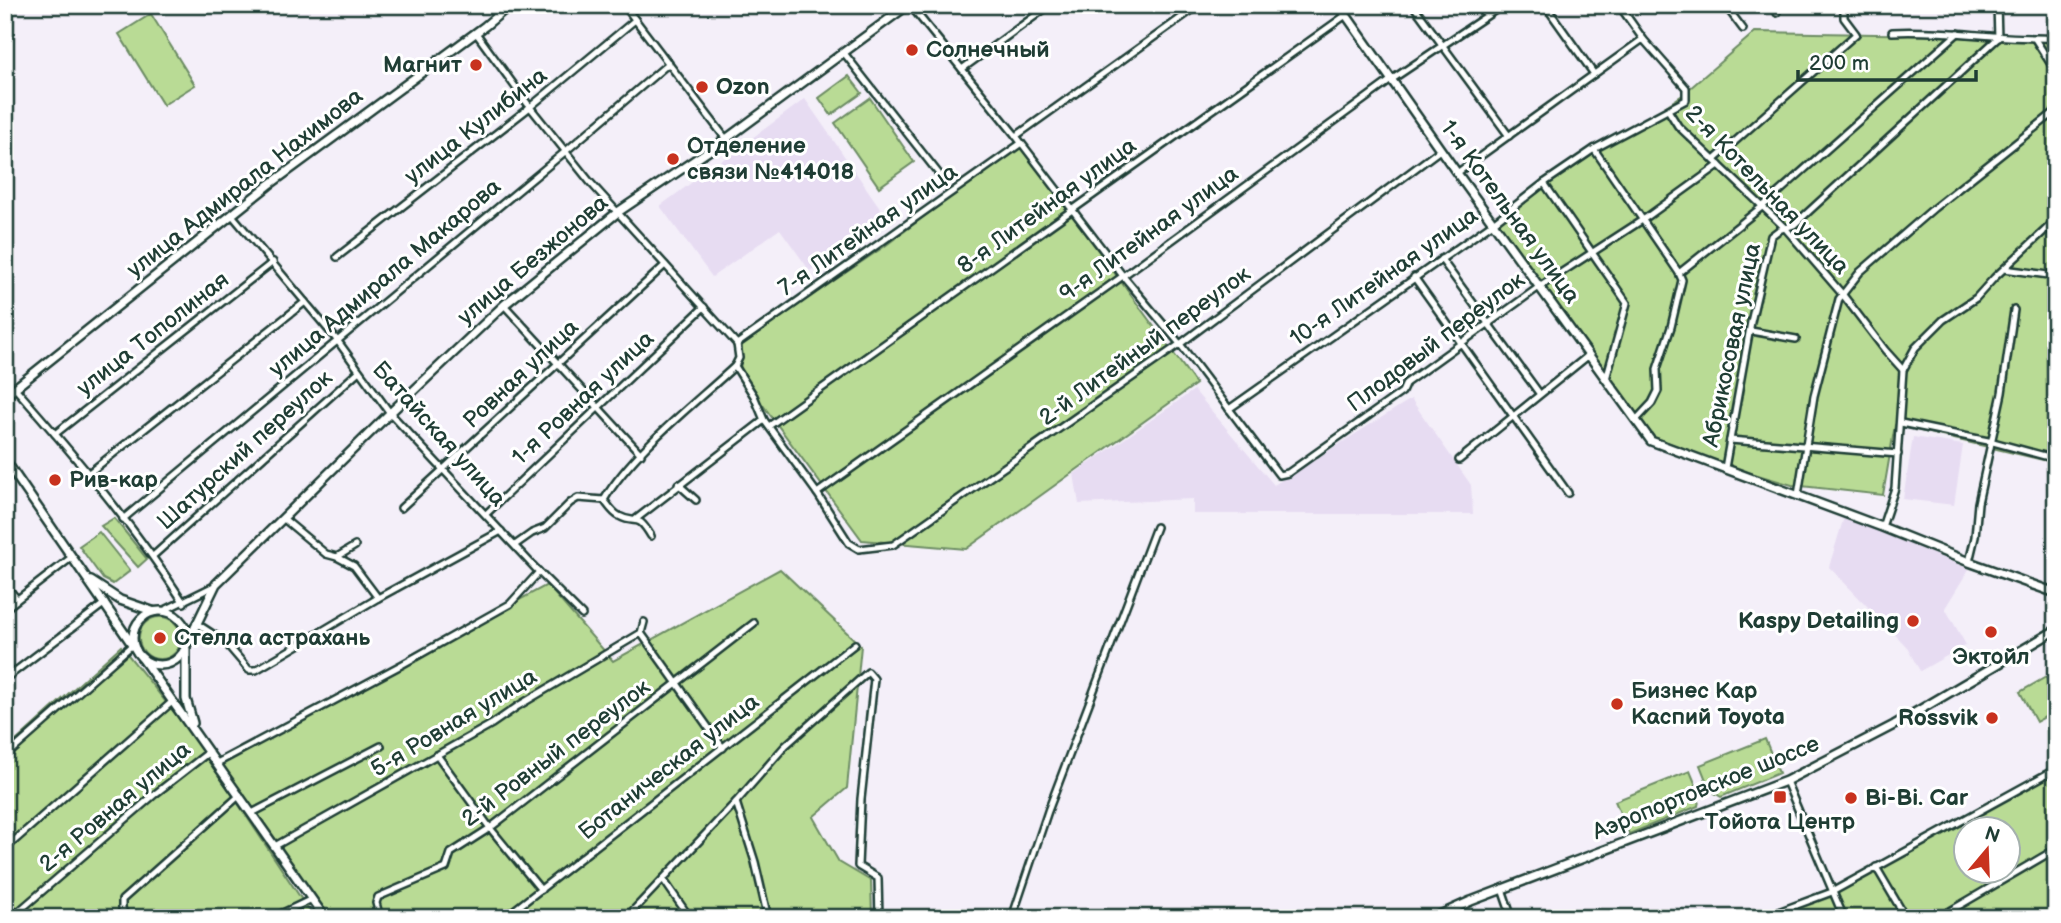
<svg xmlns="http://www.w3.org/2000/svg" width="2061" height="923" viewBox="0 0 2061 923" font-family="'Balsamiq Sans',sans-serif">
<style>
.built{fill:#e7dcf2}
.green{fill:#b9db95;stroke:#6c8c64;stroke-width:2;fill-rule:evenodd}
.lines{fill:none;stroke-linecap:round;stroke-linejoin:round}
.street-casing{stroke:#1f3d34;stroke-width:10}
.secondary-casing{stroke:#1f3d34;stroke-width:12}
.street{stroke:#fff;stroke-width:5}
.secondary{stroke:#fff;stroke-width:7}
.poi-dot{fill:#c8321e;stroke:#fff;stroke-width:2.5}
.labels{text-anchor:middle;dominant-baseline:central;stroke-width:6;stroke-linejoin:round;paint-order:stroke}
.poi-label{font-size:23px;font-weight:bold;fill:#1f3d34;stroke:#fff;text-anchor:start}
.street-label{font-size:23px;fill:#1f3d34;stroke:#fff}
</style>
<rect width="100%" height="100%" fill="#f4eff9"/>
<filter id="ink" filterUnits="userSpaceOnUse"><feTurbulence type="fractalNoise" baseFrequency=".0143" numOctaves="2"/><feDisplacementMap in="SourceGraphic" scale="14" xChannelSelector="R" yChannelSelector="G"/><feConvolveMatrix kernelMatrix="1 2 1 2 8 2 1 2 1" color-interpolation-filters="sRGB"/></filter>
<g filter="url(#ink)">
<g class="built">
<polygon points="805,99 887,218 810,271 780,229 712,277 660,206"/>
<polygon points="1194,390 1274,485 1411,399 1471,485 1473,514 1193,514 1193,499 1079,504 1074,474"/>
<polygon points="1913,437 1963,445 1954,505 1903,499"/>
<polygon points="1844,517 1969,569 1945,608 1966,645 1920,671 1906,646 1829,567"/>
</g>
<g class="green">
<polygon points="151,14 195,85 163,105 119,34"/>
<polygon points="1755,32 2056,37 2056,463 1895,425 1883,495 1792,485 1730,467 1654,437 1494,220 1681,96"/>
<polygon points="849,76 862,93 831,115 819,98"/>
<polygon points="870,98 914,162 879,187 835,123"/>
<polygon points="1020,144 1196,384 966,549 862,540 740,374 742,343 885,246"/>
<polygon points="114,518 147,559 138,567 101,526"/>
<polygon points="99,532 130,571 113,584 103,579 79,546"/>
<polygon points="780,569 861,646 847,788 813,817 839,862 871,881 872,918 329,918 220,762 547,585 613,661"/>
<circle cx="160" cy="638" r="21"/>
<polygon points="121,646 194,737 314,918 5,918 5,751"/>
<polygon points="2046,677 2056,695 2056,711 2036,722 2020,692"/>
<polygon points="1765,739 1779,773 1721,797 1710,790 1700,765"/>
<polygon points="1690,771 1700,795 1698,806 1629,834 1615,801"/>
<path d="M2056 773V918H1768L1846 888ZM1966 828H2008V870H1966Z"/>
</g>
<g class="lines">
<g class="street-casing">
<g id="street">
<polyline points="624,5 726,139"/>
<polyline points="910,5 1016,136 1123,276 1180,344 1279,475 1288,473 1402,392 1406,383 1539,287 1647,217 1719,165"/>
<polyline points="1413,5 1509,136"/>
<polyline points="1545,5 1594,74"/>
<polyline points="1725,5 1743,29"/>
<polyline points="1997,5 1998,38"/>
<polyline points="1777,13 1777,5"/>
<path d="M1892 32C1947 29 2001 40 2056 38"/>
<polyline points="476,33 530,107 590,182 737,344"/>
<polyline points="2035,39 2056,72"/>
<polyline points="844,53 939,174"/>
<polyline points="962,69 1050,5"/>
<polyline points="1668,110 1678,126 1785,228 1843,295 1885,350 1903,370"/>
<polyline points="1016,136 1199,5"/>
<polyline points="1594,149 1679,273"/>
<polyline points="1714,160 1856,34 1844,18 1844,5"/>
<polyline points="1457,173 1643,39"/>
<polyline points="1544,183 1627,303 1606,379"/>
<polyline points="232,215 337,340 390,413 539,572 582,615"/>
<polyline points="337,257 530,107 635,20"/>
<polyline points="1441,259 1539,393"/>
<polyline points="2004,269 2056,276"/>
<polyline points="1414,277 1568,493"/>
<polyline points="504,305 641,454"/>
<polyline points="1751,331 1796,339"/>
<polyline points="737,344 739,358 735,366 754,396 764,420 817,493 849,543 859,549 893,545 1180,344 1440,150"/>
<polyline points="737,344 1020,144"/>
<path d="M15 388C75 456 134 526 184 603"/>
<polyline points="1229,409 1493,223 1544,183 1594,149 1686,100 1686,88 1643,39 1619,5"/>
<polyline points="1636,420 1652,403 1658,391 1657,369 1671,327 1682,280 1679,273 1763,206 1958,33"/>
<polyline points="1901,423 1993,442 2056,459"/>
<polyline points="769,426 1346,15"/>
<polyline points="55,434 273,262"/>
<polyline points="1730,440 1898,454"/>
<polyline points="1459,460 1589,355"/>
<polyline points="1725,468 1751,322 1771,236 1779,230 1794,225 1998,38"/>
<polyline points="89,473 305,302"/>
<polyline points="678,484 696,500"/>
<polyline points="817,493 1123,276 1391,80 1503,5"/>
<polyline points="1798,495 1814,396 1839,299 1860,272 1934,208 2056,111"/>
<path d="M604 500C608 505 613 513 619 516 637 526 636 511 651 536"/>
<polyline points="401,508 665,265"/>
<polyline points="486,514 704,307"/>
<polyline points="123,519 566,151 669,63"/>
<polyline points="284,519 326,554 337,557 355,546"/>
<polyline points="636,519 764,420"/>
<polyline points="1882,527 1895,488 1903,370 1915,348 1943,320 1976,298 1994,278 2056,220"/>
<path d="M515 545 532 533 545 528 570 503 578 498 604 500C632 452 693 405 735 366"/>
<polyline points="153,556 359,371"/>
<polyline points="337,557 354,566 378,598"/>
<polyline points="1969,562 1975,537 1978,503 2002,393 2014,310"/>
<polyline points="5,585 17,599"/>
<polyline points="5,609 72,557"/>
<polyline points="163,611 214,586"/>
<polyline points="196,623 225,642 249,670 256,670 378,598 501,531"/>
<polyline points="641,633 723,748"/>
<polyline points="5,679 105,603"/>
<polyline points="437,755 490,828 541,890"/>
<polyline points="5,757 132,645 135,629"/>
<polyline points="217,763 403,664 510,604 539,572"/>
<polyline points="1786,781 1844,918"/>
<polyline points="736,802 755,862 768,918"/>
<polyline points="252,813 381,746"/>
<polyline points="275,846 492,724 518,706 641,633 644,622"/>
<polyline points="5,849 173,701"/>
<polyline points="1876,867 1906,918"/>
<polyline points="663,879 690,918"/>
<polyline points="1502,889 1512,918"/>
<polyline points="11,918 155,794 209,752"/>
<polyline points="128,918 122,909 122,900 240,795"/>
<polyline points="272,918 312,899"/>
<polyline points="380,918 376,903 378,897 446,868 451,853 490,828 754,623"/>
<polyline points="504,918 855,644"/>
<polyline points="626,918 736,802 785,746 868,672 874,679 861,799 858,866 878,878 879,918"/>
<polyline points="1012,918 1048,811 1156,527"/>
<polyline points="1762,918 1832,892 2056,769"/>
<polyline points="1938,918 2056,849"/>
</g>
</g>
<g class="secondary-casing">
<g id="secondary">
<polyline points="1339,5 1457,173 1651,441 1882,527 1969,562 2056,593"/>
<polyline points="5,396 269,185 485,26 510,5"/>
<polyline points="5,460 136,650"/>
<polyline points="91,581 120,600 152,611"/>
<circle cx="160" cy="638" r="27"/>
<polyline points="187,644 216,584 390,413 504,305 618,212 726,139 908,5"/>
<polyline points="186,649 186,699 193,723"/>
<polyline points="142,658 325,918"/>
<polyline points="1433,918 1471,901 1786,781 1894,725 2056,630"/>
</g>
</g>
<use href="#street" class="street"/>
<use href="#secondary" class="secondary"/>
</g>
</g>
<g class="poi-dot">
<circle cx="912" cy="50" r="7"/>
<circle cx="476" cy="65" r="7"/>
<circle cx="702" cy="87" r="7"/>
<circle cx="673" cy="159" r="7"/>
<circle cx="55" cy="480" r="7"/>
<circle cx="1913" cy="621" r="7"/>
<circle cx="1991" cy="632" r="7"/>
<circle cx="160" cy="638" r="7"/>
<circle cx="1617" cy="704" r="7"/>
<circle cx="1992" cy="718" r="7"/>
<rect x="1773" y="790" width="14" height="14" rx="3.5"/>
<circle cx="1851" cy="798" r="7"/>
</g>
<g class="labels">
<g class="poi-label">
<text x="926" y="50">Солнечный</text>
<text x="462" y="65" text-anchor="end">Магнит</text>
<text x="716" y="87">Ozon</text>
<text x="687" y="146">Отделение<tspan x="687" dy="26">связи №414018</tspan></text>
<text x="69" y="480">Рив-кар</text>
<text x="1899" y="621" text-anchor="end">Kaspy Detailing</text>
<text x="174" y="638">Стелла астрахань</text>
<text x="1991" y="657" text-anchor="middle">Эктойл</text>
<text x="1631" y="691">Бизнес Кар<tspan x="1631" dy="26">Каспий Toyota</tspan></text>
<text x="1978" y="718" text-anchor="end">Rossvik</text>
<text x="1865" y="798">Bi-Bi. Car</text>
<text x="1780" y="822" text-anchor="middle">Тойота Центр</text>
</g>
<g class="street-label">
<text transform="translate(476 126) rotate(-38)">улица Кулибина</text>
<text transform="translate(245 183) rotate(-38)">улица Адмирала Нахимова</text>
<text transform="translate(1767 190) rotate(46)">2-я Котельная улица</text>
<text transform="translate(1047 206) rotate(-36)">8-я Литейная улица</text>
<text transform="translate(1510 212) rotate(54)">1-я Котельная улица</text>
<text transform="translate(868 230) rotate(-35)">7-я Литейная улица</text>
<text transform="translate(1149 234) rotate(-36)">9-я Литейная улица</text>
<text transform="translate(533 260) rotate(-40)">улица Безжонова</text>
<text transform="translate(1384 277) rotate(-35)">10-я Литейная улица</text>
<text transform="translate(385 278) rotate(-40)">улица Адмирала Макарова</text>
<text transform="translate(153 334) rotate(-38)">улица Тополиная</text>
<text transform="translate(1436 342) rotate(-37)">Плодовый переулок</text>
<text transform="translate(1732 345) rotate(-78)">Абрикосовая улица</text>
<text transform="translate(1145 346) rotate(-36)">2-й Литейный переулок</text>
<text transform="translate(521 374) rotate(-43)">Ровная улица</text>
<text transform="translate(583 398) rotate(-43)">1-я Ровная улица</text>
<text transform="translate(439 434) rotate(48)">Батайская улица</text>
<text transform="translate(245 450) rotate(-42)">Шатурский переулок</text>
<text transform="translate(454 723) rotate(-31)">5-я Ровная улица</text>
<text transform="translate(556 753) rotate(-37)">2-й Ровный переулок</text>
<text transform="translate(669 767) rotate(-38)">Ботаническая улица</text>
<text transform="translate(1706 788) rotate(-22)">Аэропортовское шоссе</text>
<text transform="translate(115 807) rotate(-40)">2-я Ровная улица</text>
</g>
</g>
<rect width="2061" height="923" fill="none" stroke="#fff" stroke-width="28"/>
<rect x="14" y="14" width="2033" height="895" fill="none" stroke="#1f3d34" stroke-width="2.5" filter="url(#ink)"/>
<g transform="translate(1987 850) rotate(19)"><circle r="33" fill="#ffffff" stroke="#a5b1ae" stroke-width="2"/>
<path d="M0-5L12 26L0 18L-12 26Z" fill="#c8321e"/>
<text y="-10" font-size="19" font-weight="bold" text-anchor="middle" fill="#1f3d34">N</text>
</g>
<path d="M1798 70v10h178v-10" fill="none" stroke="#1f3d34" stroke-width="3.5"/>
<text x="1809" y="70" font-size="21" fill="#1f3d34" stroke="#ffffff" stroke-width="5" paint-order="stroke">200 m</text>
</svg>
